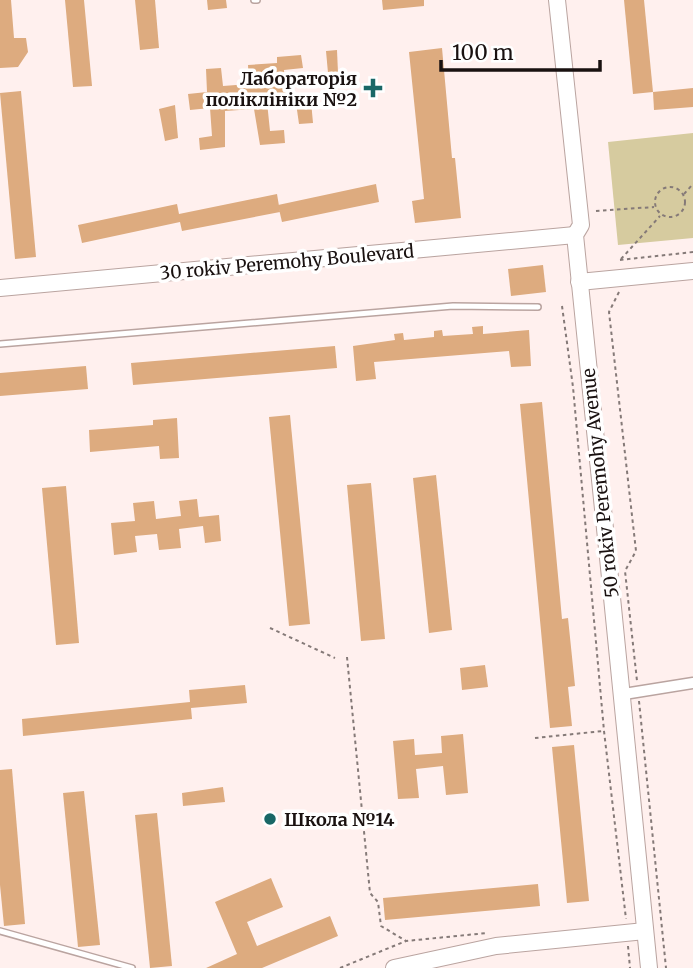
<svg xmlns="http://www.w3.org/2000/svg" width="693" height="968" viewBox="0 0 693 968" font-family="Merriweather,serif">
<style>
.green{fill:#d6cb9f}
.building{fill:#ddab7f}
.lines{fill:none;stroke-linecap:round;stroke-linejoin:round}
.lane-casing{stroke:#baa4a0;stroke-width:8}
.street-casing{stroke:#baa4a0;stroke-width:13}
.secondary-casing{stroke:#baa4a0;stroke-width:18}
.path{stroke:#857a78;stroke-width:2;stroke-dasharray:3.5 3.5;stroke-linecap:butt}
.lane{stroke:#fff;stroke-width:5}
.street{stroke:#fff;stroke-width:10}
.secondary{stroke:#fff;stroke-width:16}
.poi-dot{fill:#196766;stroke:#fff;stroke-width:2.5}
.labels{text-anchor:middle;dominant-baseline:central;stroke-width:7;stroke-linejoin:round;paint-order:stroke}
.poi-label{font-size:18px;font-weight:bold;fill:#191110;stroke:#fff;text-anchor:end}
.street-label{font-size:18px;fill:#191110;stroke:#fff}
</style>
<rect width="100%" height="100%" fill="#fff0ee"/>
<polygon class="green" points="693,133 693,238 618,245 608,142"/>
<g class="building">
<polygon points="0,0 11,0 14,38 26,38 28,52 18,67 0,68"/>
<polygon points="65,0 84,0 92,86 73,87"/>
<polygon points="135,0 155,0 159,48 140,50"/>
<polygon points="207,0 226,0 227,8 208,10"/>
<polygon points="382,0 424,0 424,6 383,10"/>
<polygon points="624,0 644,0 653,92 633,94"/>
<polygon points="442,48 452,158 455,158 461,218 415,223 412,201 424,199 409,52"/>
<polygon points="337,50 338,73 328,73 326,51"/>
<polygon points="301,55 303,68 284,70 286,101 267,102 270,131 284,130 285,143 260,145 254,109 225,111 225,147 200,150 199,138 212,136 210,108 190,110 188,94 207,92 206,69 221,68 223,86 249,84 248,65 277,63 277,57"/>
<polygon points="693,88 693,107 654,110 653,92"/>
<polygon points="21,91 36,257 15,259 0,93"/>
<polygon points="311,101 313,123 299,124 296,103"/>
<polygon points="175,105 178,138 165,141 159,109"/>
<polygon points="376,184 379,202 282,222 278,205"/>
<polygon points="277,194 280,212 182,231 180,222 82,243 78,225 177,204 179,214"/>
<polygon points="543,265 546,292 511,296 508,269"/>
<polygon points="483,326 483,334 529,330 531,366 511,367 509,351 374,362 376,379 356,381 353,346 395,340 394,334 403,333 404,340 434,337 434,331 442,330 443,336 473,334 472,327"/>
<polygon points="335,346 337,368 133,385 131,363"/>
<polygon points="86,366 88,389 0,396 0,373"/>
<polygon points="542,402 562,619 568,618 575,686 568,687 572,726 550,728 520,404"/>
<polygon points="290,415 310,624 289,626 269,417"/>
<polygon points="177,418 179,458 160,459 159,446 90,452 89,430 153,425 153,420"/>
<polygon points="436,475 452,630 429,633 413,478"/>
<polygon points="371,483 385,639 361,641 347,485"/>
<polygon points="66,486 79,643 56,645 42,488"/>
<polygon points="197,499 199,517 219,515 221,541 205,543 203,526 179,529 181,548 159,550 157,534 135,536 137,552 114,555 111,523 135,521 133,503 154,501 156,519 181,516 179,501"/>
<polygon points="485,665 488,687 462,690 460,668"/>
<polygon points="245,685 247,703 191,708 192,719 23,736 22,719 190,702 189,690"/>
<polygon points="463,734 468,793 446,795 443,766 416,769 419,798 398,799 393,741 414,739 415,755 442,753 441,736"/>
<polygon points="574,745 589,901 567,903 552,747"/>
<polygon points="12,769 25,924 4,926 0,885 0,770"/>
<polygon points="223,787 225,802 183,806 182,793"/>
<polygon points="84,791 100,945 78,947 63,793"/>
<polygon points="157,813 172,966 150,968 135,815"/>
<polygon points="271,878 283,907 247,922 257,946 330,916 338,936 262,968 206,968 237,954 215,902"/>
<polygon points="538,884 540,906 385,920 383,898"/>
</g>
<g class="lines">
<g class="lane-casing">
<g id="lane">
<polyline points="254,0 257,0"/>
<polyline points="0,344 453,306 538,307"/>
<polyline points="0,931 132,968"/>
</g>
</g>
<g class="street-casing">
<polyline id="street" points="624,694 693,683"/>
</g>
<g class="secondary-casing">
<g id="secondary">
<path d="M557 0 581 225 575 235C601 479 624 724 649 968"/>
<polyline points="579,282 693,271"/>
<polyline points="0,288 575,235"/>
<polyline points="394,968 496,946 645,931"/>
</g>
</g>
<g class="path">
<circle cx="670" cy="202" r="15"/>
<polyline points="684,194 693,184"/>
<polyline points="596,211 654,207"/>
<polyline points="621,259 660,216"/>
<polyline points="620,260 693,252"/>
<polyline points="619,292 609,312 636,551 625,571 637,681"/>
<polyline points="562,306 573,387 604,731 626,919"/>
<polyline points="270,628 335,658"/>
<polyline points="347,657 370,893 378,902 381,926 406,941"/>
<polyline points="639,701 666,968"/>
<polyline points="535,738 603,731"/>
<polyline points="628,946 630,968"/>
<polyline points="340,968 406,941 487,933"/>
</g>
<use href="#lane" class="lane"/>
<use href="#street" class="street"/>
<use href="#secondary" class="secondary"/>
</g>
<g class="poi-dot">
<path d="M369.5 77.5h7v7h7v7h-7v7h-7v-7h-7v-7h7z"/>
<circle cx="270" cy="819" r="7"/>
</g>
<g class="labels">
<g class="poi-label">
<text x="357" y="78">Лабораторія<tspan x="357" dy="21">поліклініки №2</tspan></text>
<text x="284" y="819" text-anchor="start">Школа №14</text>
</g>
<g class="street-label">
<text transform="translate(287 262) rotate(-5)">30 rokiv Peremohy Boulevard</text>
<text transform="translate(600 483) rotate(-96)">50 rokiv Peremohy Avenue</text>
</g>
</g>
<path d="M441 60v10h159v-10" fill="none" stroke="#191110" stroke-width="3.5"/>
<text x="452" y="60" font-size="21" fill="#191110" stroke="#ffffff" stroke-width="5" paint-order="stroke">100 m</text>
</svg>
